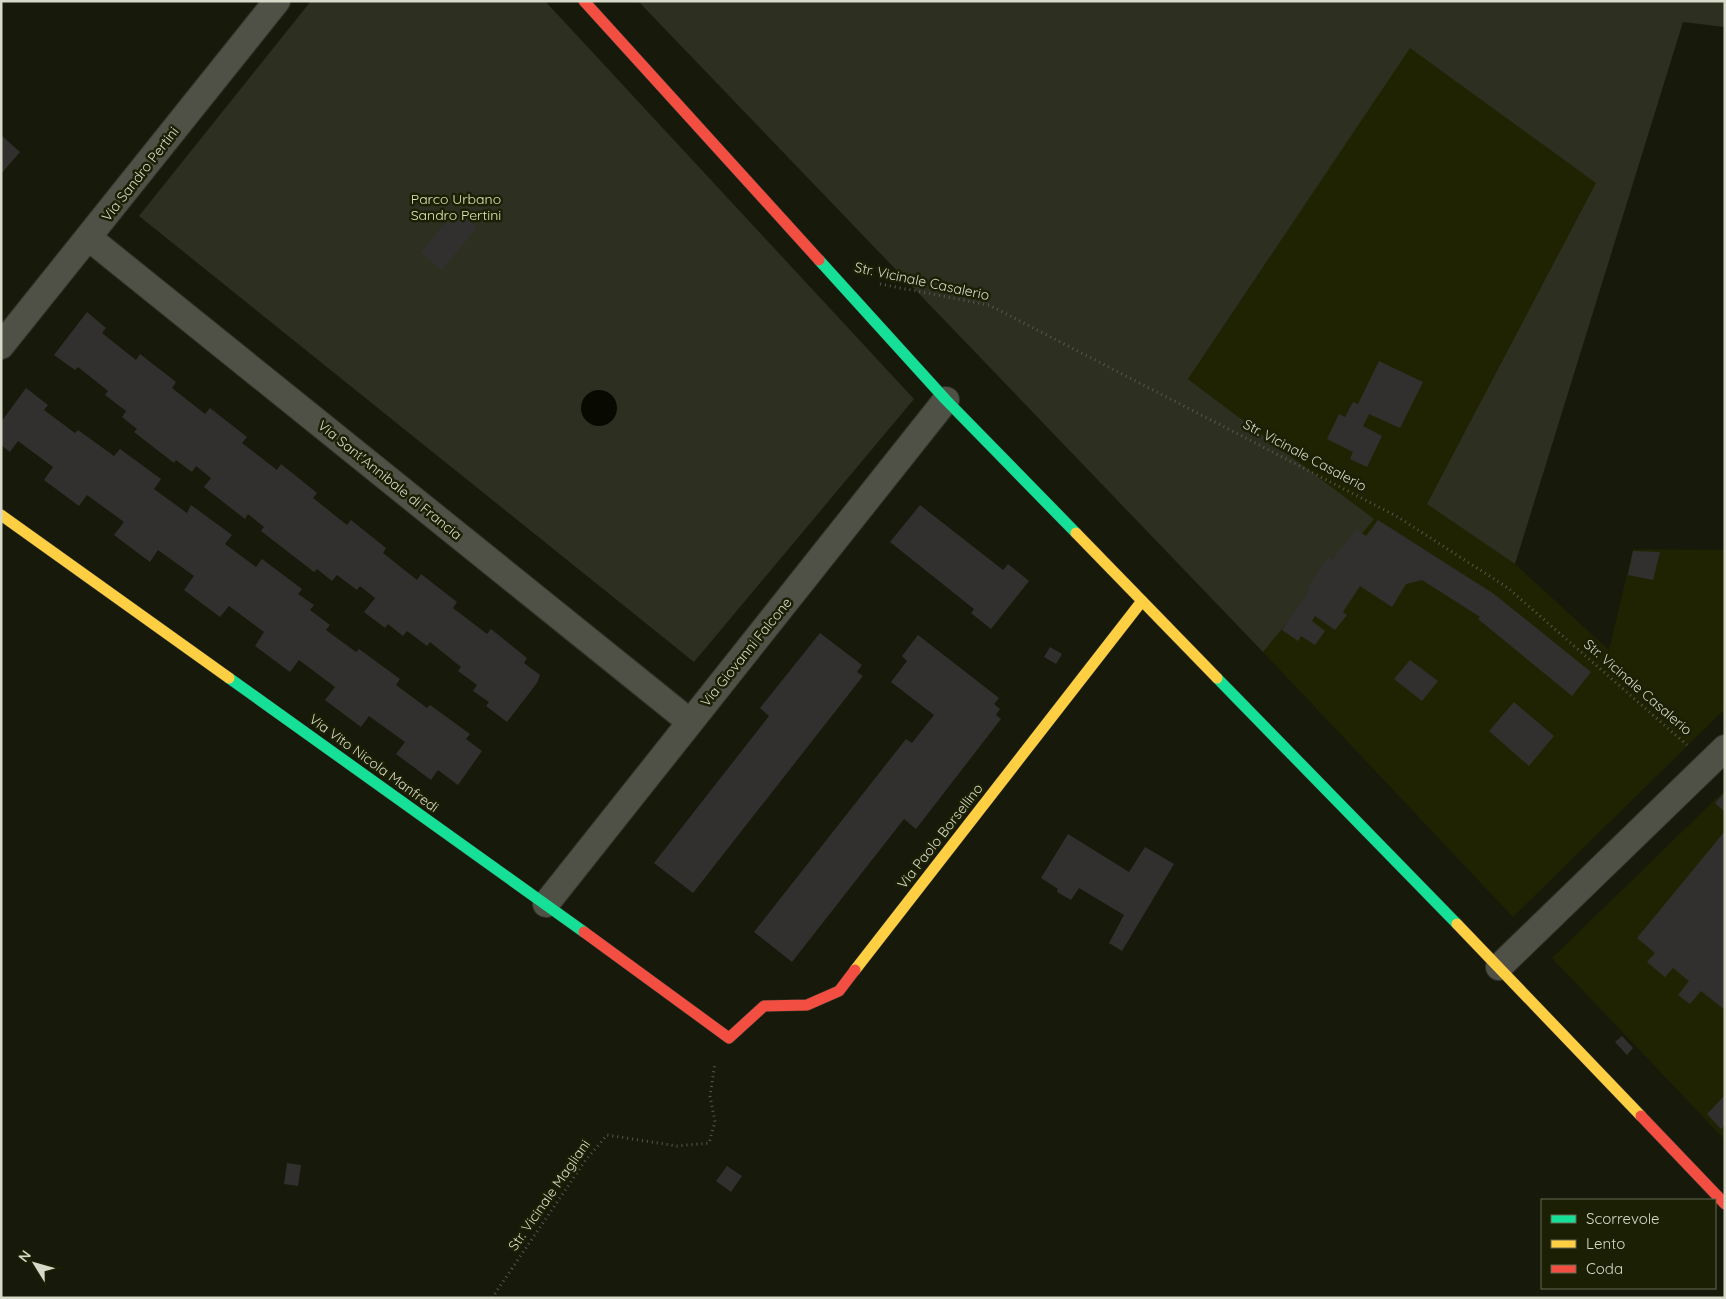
<svg xmlns="http://www.w3.org/2000/svg" width="1726" height="1299" viewBox="0 0 1726 1299" font-family="Quicksand,sans-serif">
<style>
.built{fill:#1f2302}
.green{fill:#2d3021}
.water{fill:#080a01}
.building{fill:#32302e}
.lines{fill:none;stroke-linecap:round;stroke-linejoin:round}
.street-casing{stroke:#313429;stroke-width:28}
.fast-casing{stroke:#313429;stroke-width:12}
.slow-casing{stroke:#313429;stroke-width:12}
.jam-casing{stroke:#313429;stroke-width:12}
.path{stroke:#56584e;stroke-width:3;stroke-dasharray:1 4;stroke-linecap:butt}
.street{stroke:#4f5146;stroke-width:26}
.fast{stroke:#16e098;stroke-width:11}
.slow{stroke:#ffcf43;stroke-width:11}
.jam{stroke:#f24e42;stroke-width:11}
.labels{text-anchor:middle;dominant-baseline:central;stroke-width:5;stroke-linejoin:round;paint-order:stroke}
.street-label{font-size:14px;fill:#d7dac9;stroke:#1b1f04}
.park-label{font-size:14px;fill:#dde7b2;stroke:#1b1f04}
</style>
<rect width="100%" height="100%" fill="#17190a"/>
<g class="built">
<polygon points="1410,47 1597,183 1428,504 1515,564 1609,650 1633,549 1725,550 1725,709 1513,917 1263,652 1373,519 1188,379"/>
<polygon points="1725,790 1725,1140 1552,958"/>
</g>
<g class="green">
<polygon points="311,1 545,1 914,399 694,662 139,216"/>
<polygon points="638,1 1725,1 1725,27 1683,22 1515,564 1427,504 1596,183 1410,48 1188,379 1374,519 1263,652"/>
</g>
<circle class="water" cx="599" cy="408" r="18"/>
<g class="building">
<polygon points="1,135 20,152 1,174"/>
<polygon points="456,210 477,227 442,270 421,253"/>
<polygon points="87,312 106,328 102,333 136,360 140,354 176,382 172,388 205,414 210,408 247,437 242,443 277,470 281,464 317,493 313,498 347,525 351,520 386,548 383,553 417,580 421,574 457,602 453,608 487,634 491,629 527,658 524,663 540,675 537,683 507,722 486,706 489,702 473,691 477,685 458,671 461,667 430,642 427,646 407,631 403,636 388,624 385,628 364,612 375,598 360,586 357,590 337,575 332,581 317,569 314,572 261,531 264,527 248,514 245,519 204,487 211,478 196,466 192,472 176,460 174,463 134,432 137,429 122,417 126,411 105,395 108,391 78,367 75,370 54,355"/>
<polygon points="1379,361 1423,382 1400,428 1369,414 1363,426 1382,436 1367,467 1350,459 1353,452 1327,439 1339,414 1345,417 1353,402 1358,404"/>
<polygon points="26,388 48,405 44,410 75,433 78,430 114,456 120,449 161,479 154,489 187,513 191,505 232,535 225,544 256,567 262,559 302,589 298,594 314,605 310,610 330,625 326,630 356,652 359,649 400,679 396,685 427,708 430,705 470,734 466,739 482,751 458,785 438,770 431,780 396,754 405,742 369,716 361,727 325,700 335,687 299,660 290,672 255,646 264,632 229,606 220,617 184,590 194,576 158,550 150,562 114,535 124,522 87,495 79,506 44,480 53,467 18,441 10,452 1,445 1,422"/>
<polygon points="920,505 1003,570 1008,564 1029,581 991,629 971,613 974,609 890,542"/>
<polygon points="1378,520 1494,594 1591,672 1572,696 1478,619 1480,617 1422,580 1406,584 1392,607 1360,586 1343,612 1347,615 1335,630 1315,616 1312,621 1325,631 1315,645 1301,636 1298,641 1282,630 1310,590 1307,588 1328,557 1332,560 1356,529 1366,536"/>
<polygon points="1633,551 1660,552 1653,580 1628,575"/>
<polygon points="820,633 862,665 857,672 863,676 693,893 654,863 769,716 760,708"/>
<polygon points="918,635 999,698 994,704 1000,709 996,715 1001,719 916,829 904,819 792,962 754,932 906,739 912,743 934,715 891,682 907,661 902,656"/>
<polygon points="1050,647 1062,654 1056,664 1044,657"/>
<polygon points="1410,660 1438,681 1422,701 1394,679"/>
<polygon points="1514,702 1554,736 1529,766 1489,731"/>
<polygon points="1725,792 1725,812 1715,803"/>
<polygon points="1725,831 1725,1010 1701,991 1690,1004 1678,995 1689,981 1673,968 1665,977 1647,962 1655,953 1637,938"/>
<polygon points="1068,834 1129,872 1145,847 1174,864 1122,951 1109,943 1124,915 1079,888 1071,900 1057,892 1058,889 1041,878"/>
<polygon points="1622,1036 1633,1048 1627,1055 1615,1042"/>
<polygon points="1725,1095 1725,1125 1721,1129 1707,1114"/>
<polygon points="287,1163 301,1165 298,1186 284,1184"/>
<polygon points="727,1166 742,1176 731,1192 716,1181"/>
</g>
<g class="lines">
<g class="street-casing">
<g id="street">
<polyline points="89,238 690,722"/>
<polyline points="1,346 277,1"/>
<polyline points="546,904 946,400"/>
<polyline points="1499,967 1725,748"/>
</g>
</g>
<g class="fast-casing">
<g id="fast">
<polyline points="819,260 946,400 1076,533"/>
<polyline points="229,678 584,932"/>
<polyline points="1217,678 1457,924"/>
</g>
</g>
<g class="slow-casing">
<g id="slow">
<polyline points="1,515 229,678"/>
<polyline points="1076,533 1217,678"/>
<polyline points="1457,924 1641,1116"/>
<polyline points="855,970 1142,601"/>
</g>
</g>
<g class="jam-casing">
<g id="jam">
<polyline points="584,1 819,260"/>
<polyline points="584,932 729,1038 764,1006 807,1005 839,991 855,970"/>
<polyline points="1641,1116 1725,1204"/>
</g>
</g>
<g class="path">
<polyline points="880,284 989,305 1398,517 1508,588 1687,745"/>
<polyline points="492,1298 585,1161 607,1135 677,1146 709,1143 715,1122 710,1096 715,1063"/>
</g>
<use href="#street" class="street"/>
<use href="#fast" class="fast"/>
<use href="#slow" class="slow"/>
<use href="#jam" class="jam"/>
</g>
<g class="labels">
<g class="street-label">
<text transform="translate(140 174) rotate(-52)">Via Sandro Pertini</text>
<text transform="translate(922 281) rotate(12)">Str. Vicinale Casalerio</text>
<text transform="translate(1305 455) rotate(28)">Str. Vicinale Casalerio</text>
<text transform="translate(390 480) rotate(39)">Via Sant'Annibale di Francia</text>
<text transform="translate(746 652) rotate(-51)">Via Giovanni Falcone</text>
<text transform="translate(1638 687) rotate(41)">Str. Vicinale Casalerio</text>
<text transform="translate(374 763) rotate(36)">Via Vito Nicola Manfredi</text>
<text transform="translate(940 836) rotate(-52)">Via Paolo Borsellino</text>
<text transform="translate(549 1195) rotate(-55)">Str. Vicinale Magliani</text>
</g>
<g class="park-label">
<text x="456" y="199">Parco Urbano<tspan x="456" dy="16">Sandro Pertini</tspan></text>
</g>
</g>
<rect width="1726" height="1299" fill="none" stroke="#d7dac9" stroke-width="5"/>
<rect x="1541" y="1199" width="175" height="90" fill="#1b1f04" stroke="#666a53"/>
<rect x="1551" y="1215" width="25" height="8" fill="#16e098" stroke="#666a53"/>
<text x="1586" y="1224" font-size="15" fill="#d7dac9">Scorrevole</text>
<rect x="1551" y="1240" width="25" height="8" fill="#ffcf43" stroke="#666a53"/>
<text x="1586" y="1249" font-size="15" fill="#d7dac9">Lento</text>
<rect x="1551" y="1265" width="25" height="8" fill="#f24e42" stroke="#666a53"/>
<text x="1586" y="1274" font-size="15" fill="#d7dac9">Coda</text>
<g transform="translate(35 1264) rotate(307)" stroke="#1b1f04" stroke-width="4" paint-order="stroke">
<path d="M0-4L9 19L0 12L-9 19Z" fill="#d7dac9"/>
<text y="-8" font-size="14" font-weight="bold" text-anchor="middle" fill="#d7dac9">N</text>
</g>
</svg>
